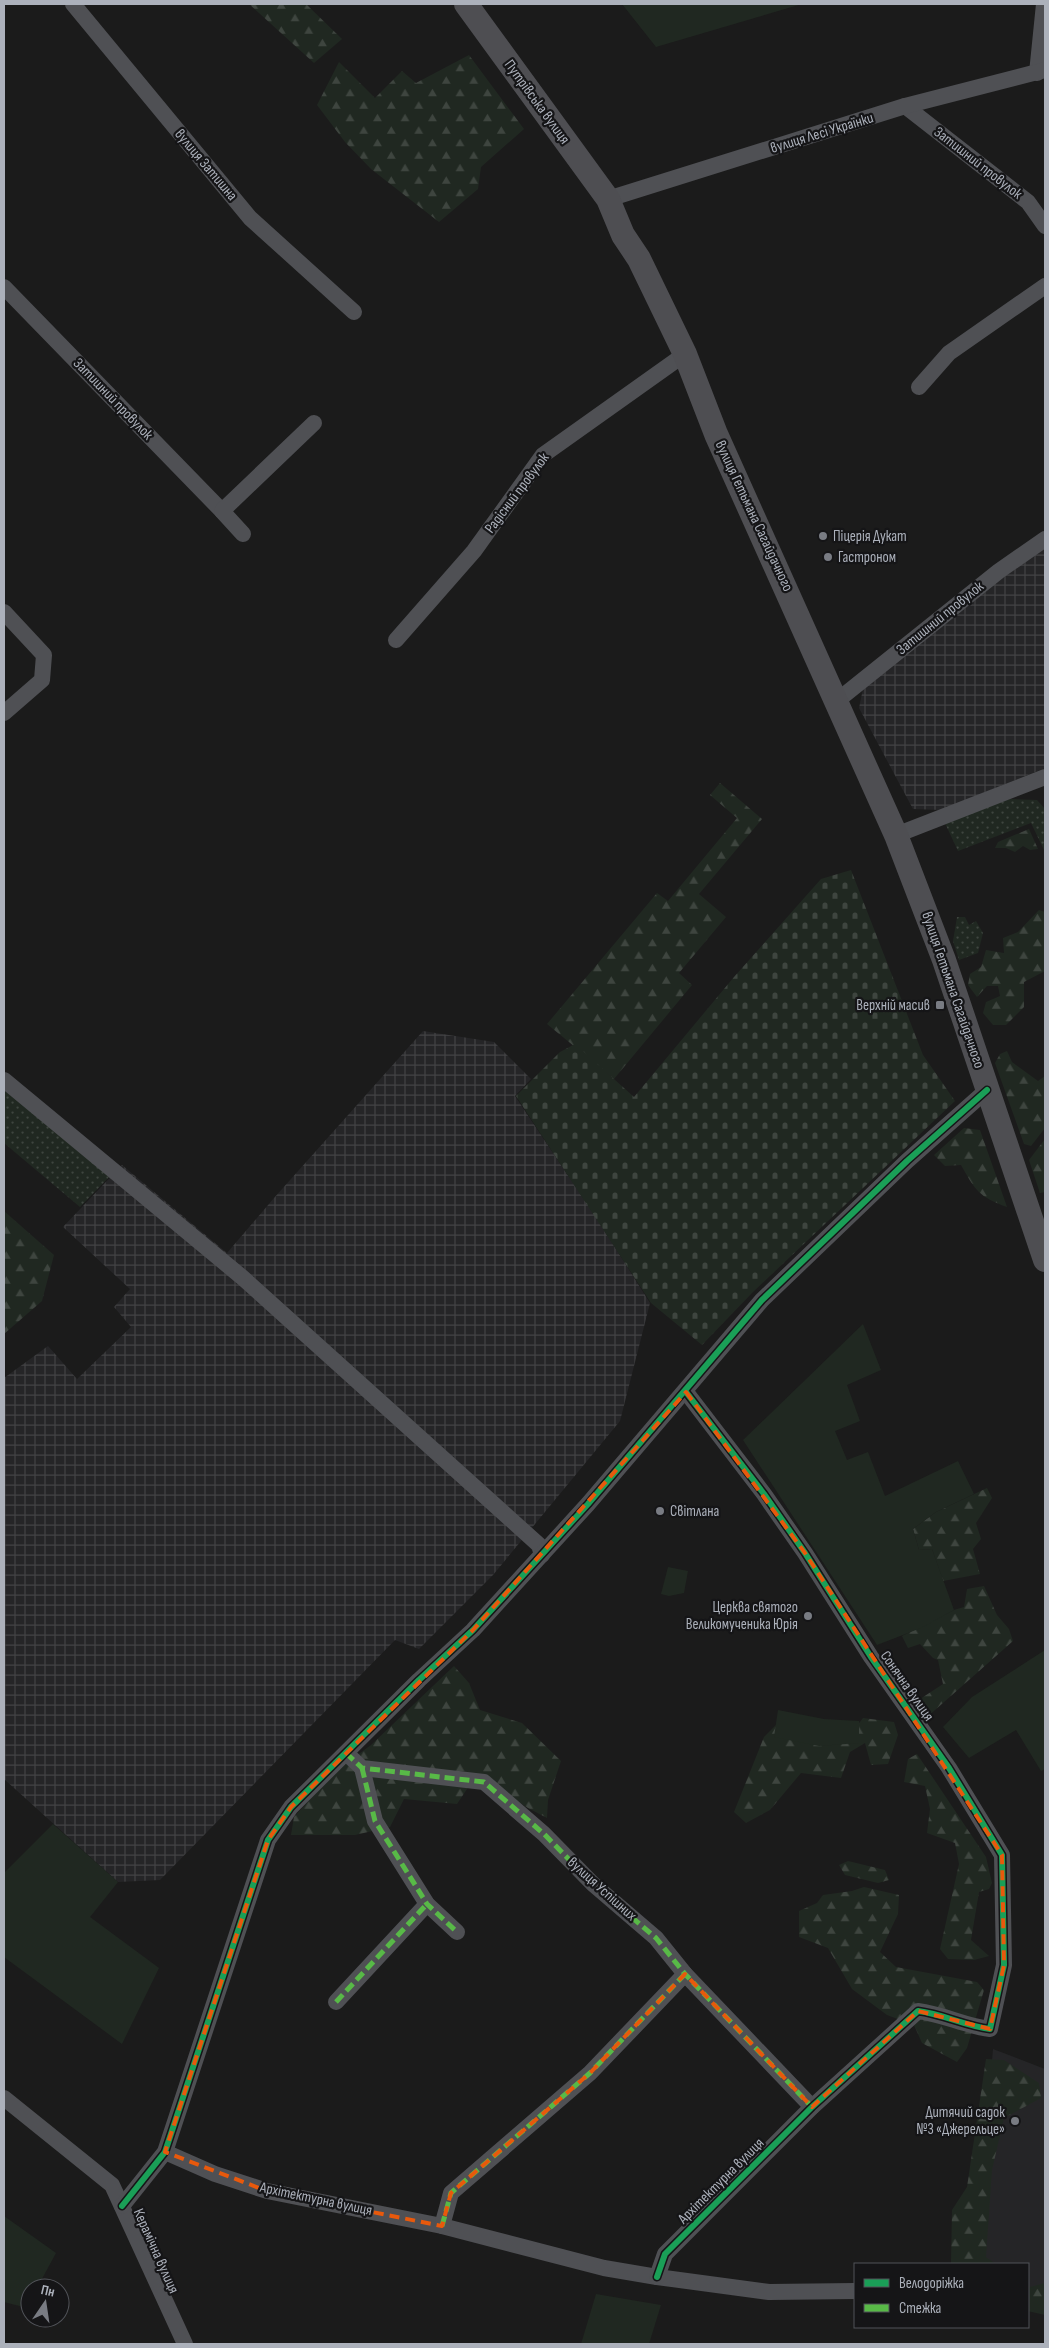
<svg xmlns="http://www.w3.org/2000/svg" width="1049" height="2348" viewBox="0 0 1049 2348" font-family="'Sofia Sans Condensed',sans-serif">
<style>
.built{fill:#252527}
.industrial{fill:url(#industrial-grid)}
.grass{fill:url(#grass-dots)}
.forest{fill:url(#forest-firs)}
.cemetery{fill:url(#cemetery-stones)}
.green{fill:#202821}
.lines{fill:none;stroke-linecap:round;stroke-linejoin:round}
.street{stroke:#4f5054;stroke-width:16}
.secondary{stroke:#4e4e52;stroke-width:24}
.quiet{stroke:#58b947;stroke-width:5;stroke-dasharray:10 5;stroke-linecap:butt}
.cycleway-casing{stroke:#151517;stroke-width:9}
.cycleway{stroke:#1a9f57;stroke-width:6}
.marked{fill:none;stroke:#e8590c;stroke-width:4;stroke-dasharray:10 6;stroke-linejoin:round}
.poi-dot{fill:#797c83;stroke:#151517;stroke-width:2}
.labels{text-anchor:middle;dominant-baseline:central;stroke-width:4.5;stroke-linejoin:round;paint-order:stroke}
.street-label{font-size:15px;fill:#acb1bb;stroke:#151517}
.poi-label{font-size:15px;fill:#acb1bb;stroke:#151517;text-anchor:start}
</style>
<defs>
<pattern id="industrial-grid" width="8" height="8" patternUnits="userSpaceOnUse" patternTransform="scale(1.25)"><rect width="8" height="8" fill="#252527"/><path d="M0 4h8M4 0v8" fill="none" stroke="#424244"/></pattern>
<pattern id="grass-dots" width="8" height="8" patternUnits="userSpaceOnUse" patternTransform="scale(1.25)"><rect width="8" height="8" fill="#202821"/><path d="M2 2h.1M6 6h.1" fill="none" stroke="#3e453f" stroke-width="1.8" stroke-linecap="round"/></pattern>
<pattern id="forest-firs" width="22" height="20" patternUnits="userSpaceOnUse" patternTransform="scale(1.25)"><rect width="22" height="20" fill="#202821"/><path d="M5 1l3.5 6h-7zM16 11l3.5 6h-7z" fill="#3e453f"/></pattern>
<pattern id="cemetery-stones" width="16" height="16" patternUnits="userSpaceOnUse" patternTransform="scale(1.25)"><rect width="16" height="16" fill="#202821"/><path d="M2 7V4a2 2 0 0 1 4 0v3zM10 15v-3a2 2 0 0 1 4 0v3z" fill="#3e453f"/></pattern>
</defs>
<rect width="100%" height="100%" fill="#1b1b1b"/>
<polygon class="built" points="993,2049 1045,2069 1045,2292 1028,2291 1028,2264 974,2264"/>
<g class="industrial">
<polygon points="1045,543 1045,768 941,810 913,809 859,708 864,684"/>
<polygon points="423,1031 494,1042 531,1079 515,1096 597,1219 650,1303 620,1421 493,1575 419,1649 395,1640 160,1880 118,1882 4,1779 4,1378 48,1346 77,1379 131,1327 114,1307 130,1289 63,1227 122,1165 227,1253 274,1198"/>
</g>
<g class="grass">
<polygon points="1010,799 1037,800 1045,809 1045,852 1031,823 958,851 944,821"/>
<polygon points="957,917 965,917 969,925 976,921 983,933 978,953 959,960 953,941"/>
<polygon points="4,1085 113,1173 80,1207 4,1143"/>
</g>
<g class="forest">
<polygon points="249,4 306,4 342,39 314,63"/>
<polygon points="469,55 524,129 481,167 478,189 439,222 371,169 345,142 317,105 339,62 375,98 402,71 416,83"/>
<polygon points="720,783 762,819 699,894 726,917 679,973 692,985 614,1079 547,1024 657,893 668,901 737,818 710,795"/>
<polygon points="1029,829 1038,849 1030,850 1023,846 1015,852 1006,848 995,848 998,842"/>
<polygon points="1039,910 1045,912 1045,971 1024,982 1024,1007 1006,1025 993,1025 983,1013 986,1002 1000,996 998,986 987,986 977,997 968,985 970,974 981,967 986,950 1004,953 1003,938 1018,932"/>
<polygon points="1007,1051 1012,1062 1038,1081 1045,1076 1045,1128 1031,1146 1024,1144 995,1063 1000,1054"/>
<path d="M964 1128 980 1130 1007 1207C979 1197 975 1190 961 1165L945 1166 934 1155Z"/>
<polygon points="1045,1139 1045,1192 1040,1193 1029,1160"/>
<polygon points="4,1211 54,1255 42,1301 4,1334"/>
<polygon points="987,1488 992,1498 976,1523 981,1539 973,1549 980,1574 943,1581 932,1549 919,1550 913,1529 936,1512"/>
<polygon points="984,1586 997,1615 1009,1629 1013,1641 926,1718 914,1703 943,1684 938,1660 933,1658 920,1644 908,1648 902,1636 954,1610 964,1607 967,1589"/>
<polygon points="454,1666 469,1683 480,1710 522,1723 561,1761 548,1800 547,1818 528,1808 477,1774 457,1804 404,1799 390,1827 355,1835 291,1835 294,1817 337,1770 371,1745"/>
<polygon points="784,1717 853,1731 863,1718 894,1722 898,1735 888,1764 871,1765 865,1743 850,1752 841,1778 801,1773 770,1810 746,1823 734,1812 764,1737"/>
<polygon points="917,1754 986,1857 992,1883 989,1889 979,1892 971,1940 989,1956 974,1960 948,1959 940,1949 959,1864 955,1843 927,1833 930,1809 925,1786 904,1782 908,1759"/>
<polygon points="848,1861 885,1870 889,1880 878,1883 845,1875 839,1865"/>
<polygon points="864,1887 899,1895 898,1914 880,1952 896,1967 977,1982 984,1990 967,2048 957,2062 922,2043 914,2025 887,2015 852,1989 828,1948 799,1937 799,1911 817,1903 823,1895 852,1891"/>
<polygon points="986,2059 1004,2060 1039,2083 1041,2098 1004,2118 992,2170 986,2257 996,2264 951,2264 952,2210 967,2187"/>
<polygon points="1045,2283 1045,2315 1028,2311 1028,2286 1030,2287"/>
</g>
<polygon class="cemetery" points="851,870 923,1055 955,1101 753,1292 702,1345 651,1303 516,1096 560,1052 575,1044 634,1097 734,977 821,879"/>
<g class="green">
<polygon points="622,4 802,4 656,47"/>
<polygon points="863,1324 881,1370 847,1385 860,1421 835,1431 847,1460 868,1452 885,1496 958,1461 974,1494 936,1512 913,1529 919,1550 932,1549 954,1610 921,1628 877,1645 743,1440"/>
<polygon points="668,1567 688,1571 684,1593 669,1596 661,1594"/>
<polygon points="1045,1650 1045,1769 1041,1771 1016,1730 969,1758 943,1727 972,1697"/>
<polygon points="778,1710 824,1719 859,1721 859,1743 819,1746 774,1737"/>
<polygon points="53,1824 118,1882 90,1917 159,1968 122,2044 4,1957 4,1873"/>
<polygon points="4,2216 56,2253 37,2288 30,2288 30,2302 27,2308 4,2302"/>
<polygon points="596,2294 661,2305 649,2344 581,2344"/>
</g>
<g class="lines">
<g class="street">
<polyline points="73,4 250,218 354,312"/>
<polyline points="1037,73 1044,4"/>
<polyline points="905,106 1028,202 1045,226"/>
<polyline points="608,199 905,106 1045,70"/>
<polyline points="4,287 222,511"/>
<polyline points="919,387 949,353 1045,286"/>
<polyline points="243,534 222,511 314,423"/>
<polyline points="4,612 44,655 42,680 4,713"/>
<polyline points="396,640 474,551 543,455 685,354"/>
<polyline points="838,700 999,571 1045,539"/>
<polyline points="896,835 1045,777"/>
<polyline points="4,1080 243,1278 539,1545 542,1555"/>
<polyline points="346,1753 362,1768 484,1782 544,1834 593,1884 656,1938 685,1974 812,2107"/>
<polyline points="362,1768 375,1821 427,1904 457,1932"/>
<polyline points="336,2002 427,1904"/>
<polyline points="4,2098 112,2185 185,2344"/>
<polyline points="165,2152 215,2174 267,2191 442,2226 604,2268 657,2277 769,2292 855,2291"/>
<polyline points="122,2206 165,2152 268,1840 291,1807 419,1680 473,1630 588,1504 762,1300 907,1161 987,1090"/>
<polyline points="442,2226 451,2193 590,2073 685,1974"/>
<path d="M657 2277 665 2254 812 2107 918 2011C943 2014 965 2026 990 2029L1004 1965 1002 1855 949 1768 871 1657 805 1553 764 1494 686 1392"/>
</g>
<polyline class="secondary" points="466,4 608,199 623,235 639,259 685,354 716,434 896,835 944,960 1045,1260"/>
<g class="quiet">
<polyline points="346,1753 362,1768 484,1782 544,1834 593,1884 656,1938 685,1974 812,2107"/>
<polyline points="362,1768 375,1821 427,1904 457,1932"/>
<polyline points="336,2002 427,1904"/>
<polyline points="442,2226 451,2193 590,2073 685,1974"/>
</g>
<g class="cycleway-casing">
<g id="cycleway">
<polyline points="122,2206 165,2152 268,1840 291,1807 419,1680 473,1630 588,1504 762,1300 907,1161 987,1090"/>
<path d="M657 2277 665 2254 812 2107 918 2011C943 2014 965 2026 990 2029L1004 1965 1002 1855 949 1768 871 1657 805 1553 764 1494 686 1392"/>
</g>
</g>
<use href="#cycleway" class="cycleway"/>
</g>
<path class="marked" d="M686 1392 805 1553 1002 1855 1004 1965 990 2029 918 2011 812 2107 685 1974 590 2073 451 2193 442 2226 267 2191 165 2152 268 1840 291 1807 473 1630Z"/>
<g class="poi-dot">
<circle cx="823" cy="536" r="5"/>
<circle cx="828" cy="557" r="5"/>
<rect x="935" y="1000" width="10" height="10" rx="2.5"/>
<circle cx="660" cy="1511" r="5"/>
<circle cx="808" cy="1616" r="5"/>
<circle cx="1015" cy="2121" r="5"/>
</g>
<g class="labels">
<g class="street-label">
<text transform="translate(537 102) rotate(54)">Путрівська вулиця</text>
<text transform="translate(822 133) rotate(-17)">вулиця Лесі Українки</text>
<text transform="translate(978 163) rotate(38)">Затишний провулок</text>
<text transform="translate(206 165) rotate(50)">вулиця Затишна</text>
<text transform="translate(113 399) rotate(46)">Затишний провулок</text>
<text transform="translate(517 493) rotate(-53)">Радісний провулок</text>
<text transform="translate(754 516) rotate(65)">вулиця Гетьмана Сагайдачного</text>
<text transform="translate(940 618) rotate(-39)">Затишний провулок</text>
<text transform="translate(953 990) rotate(71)">вулиця Гетьмана Сагайдачного</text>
<text transform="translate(907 1686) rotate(55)">Сонячна вулиця</text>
<text transform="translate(602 1889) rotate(42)">вулиця Успішних</text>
<text transform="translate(721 2181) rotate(-45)">Архітектурна вулиця</text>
<text transform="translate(316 2199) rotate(12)">Архітектурна вулиця</text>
<text transform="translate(156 2251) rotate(66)">Керамічна вулиця</text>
</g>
<g class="poi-label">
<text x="833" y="536">Піцерія Дукат</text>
<text x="838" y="557">Гастроном</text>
<text x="930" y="1005" text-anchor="end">Верхній масив</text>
<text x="670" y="1511">Світлана</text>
<text x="798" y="1607" text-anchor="end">Церква святого<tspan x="798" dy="17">Великомученика Юрія</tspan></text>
<text x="1005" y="2112" text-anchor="end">Дитячий садок<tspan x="1005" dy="17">№3 «Джерельце»</tspan></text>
</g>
</g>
<rect width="1049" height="2348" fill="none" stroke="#acb1bb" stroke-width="10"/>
<rect x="854" y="2263" width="175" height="65" fill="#151517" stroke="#515359"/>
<rect x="864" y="2279" width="25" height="8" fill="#1a9f57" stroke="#515359"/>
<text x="899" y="2288" font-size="15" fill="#acb1bb">Велодоріжка</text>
<rect x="864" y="2304" width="25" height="8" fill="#58b947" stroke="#515359"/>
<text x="899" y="2313" font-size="15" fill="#acb1bb">Стежка</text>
<g transform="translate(45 2303) rotate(13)"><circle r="24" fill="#151517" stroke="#515359"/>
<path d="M0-4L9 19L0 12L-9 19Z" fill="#797c83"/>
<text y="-8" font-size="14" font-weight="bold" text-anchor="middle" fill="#acb1bb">Пн</text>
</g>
</svg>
